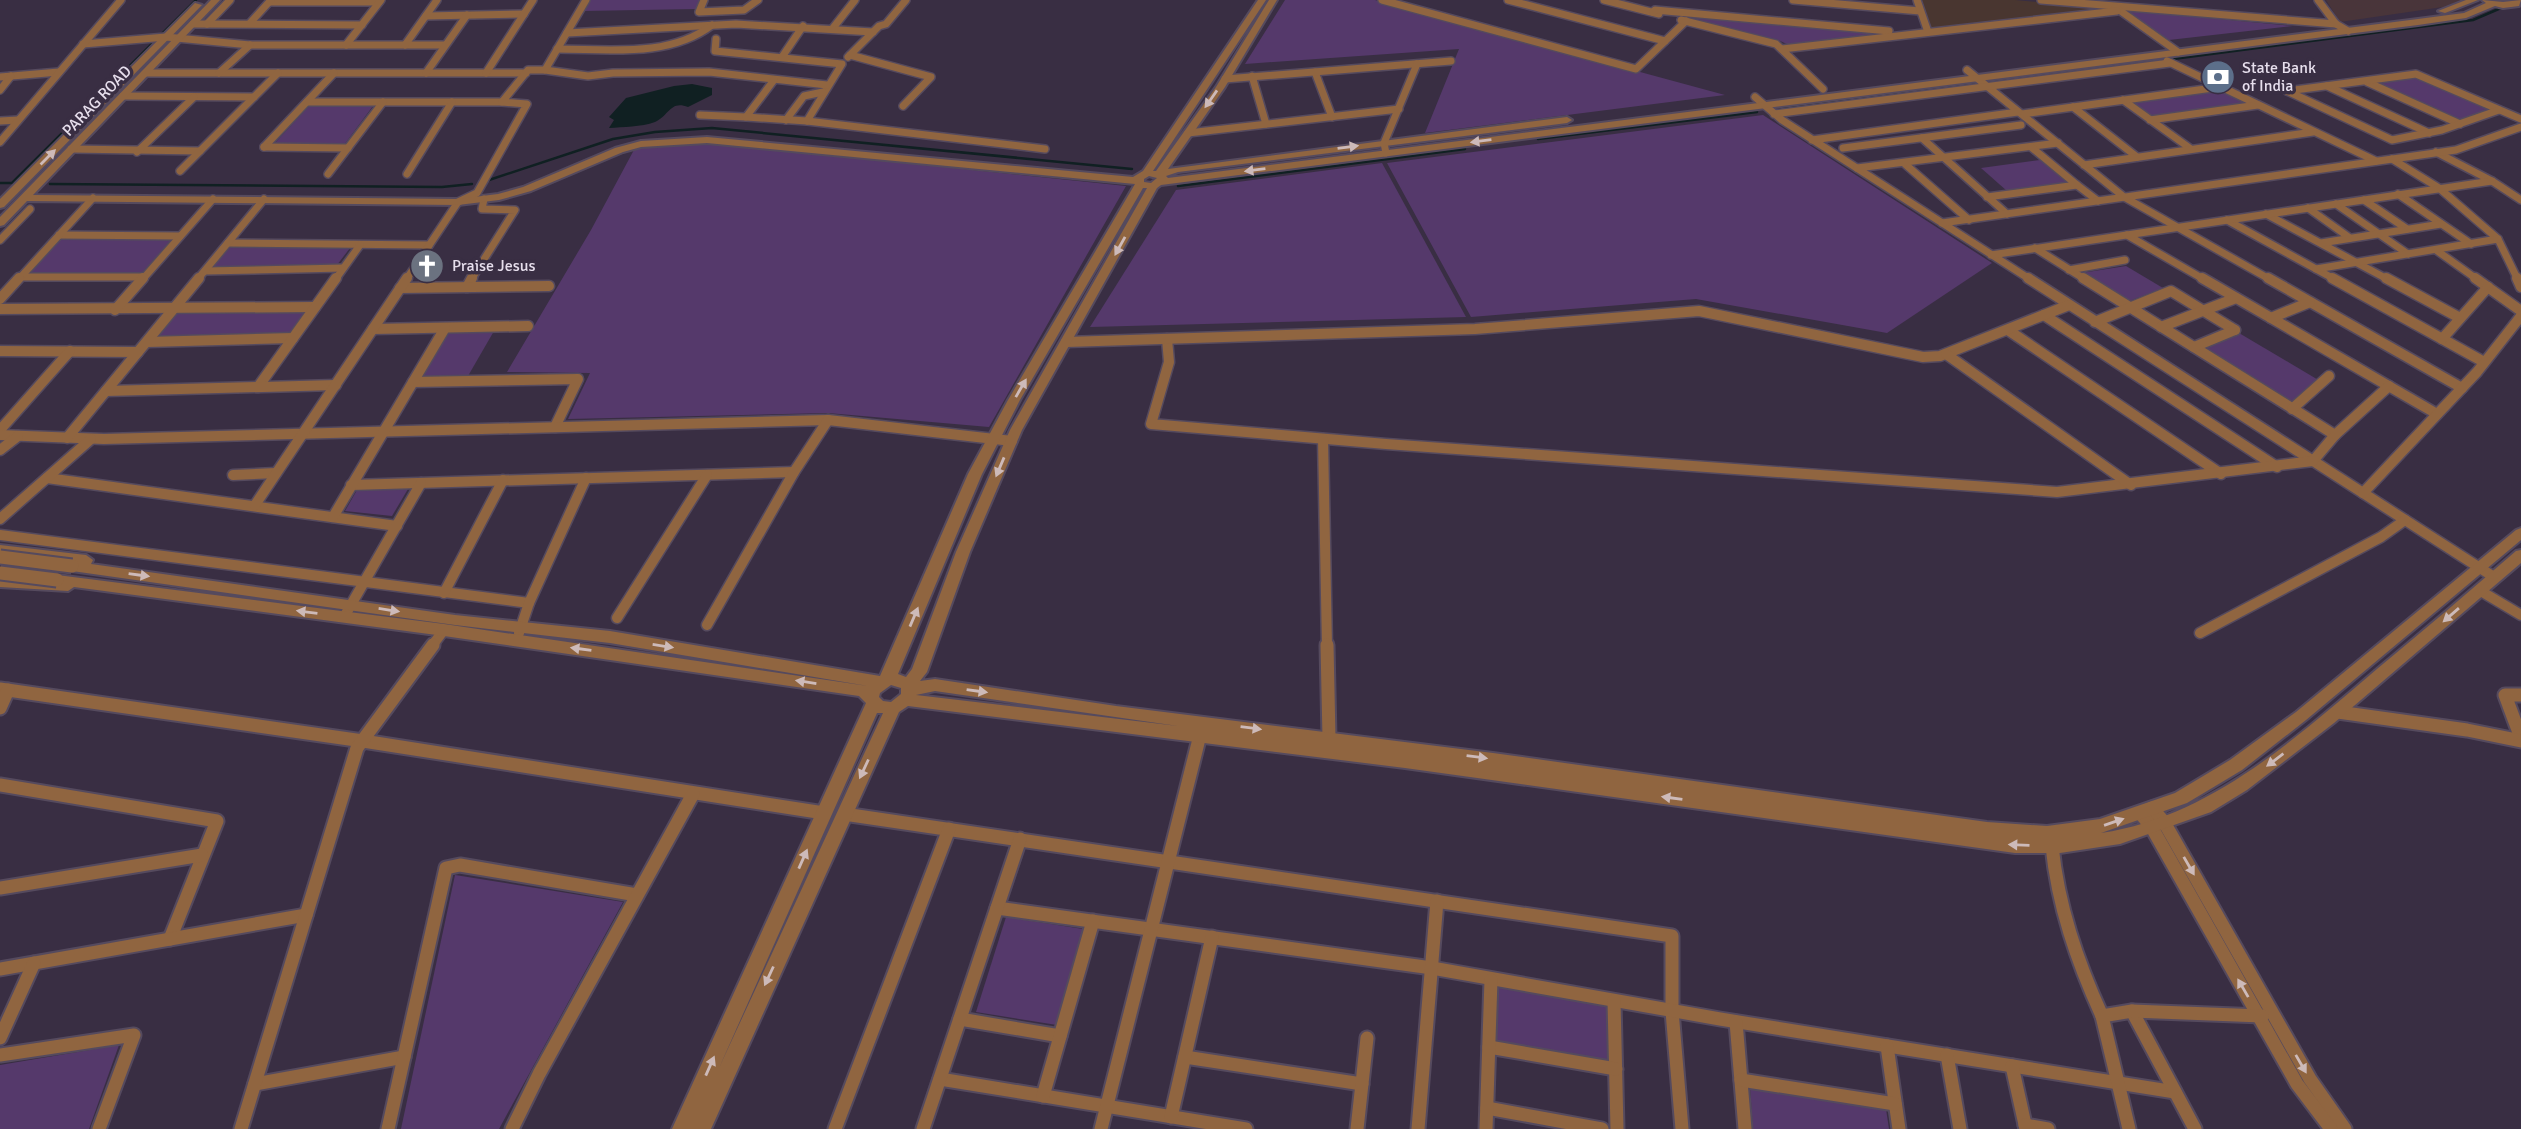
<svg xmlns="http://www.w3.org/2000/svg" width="2521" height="1129" viewBox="0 0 2521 1129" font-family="Signika,sans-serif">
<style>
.commercial{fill:#49353a}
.education{fill:#493630}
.green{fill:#55396b}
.water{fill:#102022}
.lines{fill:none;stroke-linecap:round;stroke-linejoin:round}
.stream{stroke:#102022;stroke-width:2.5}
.minor-far2-casing{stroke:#554a5e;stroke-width:10}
.minor-far1-casing{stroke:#554a5e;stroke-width:13}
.minor-casing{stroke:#554a5e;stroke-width:17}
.tertiary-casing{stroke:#554a5e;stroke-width:4}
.minor-far2{stroke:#906540;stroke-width:7}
.minor-far1{stroke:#906540;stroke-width:10}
.minor{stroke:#906540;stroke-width:13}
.tertiary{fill:#906540;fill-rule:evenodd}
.tertiary-bridge-casing{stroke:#554a5e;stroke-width:17;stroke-linecap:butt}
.tertiary-bridge{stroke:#906540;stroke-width:13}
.oneway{fill:#cdbab9}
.labels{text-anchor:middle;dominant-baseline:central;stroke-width:7;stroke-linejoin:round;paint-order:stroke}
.far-poi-label{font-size:16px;fill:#e7dfed;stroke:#392e43;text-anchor:start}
.far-street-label{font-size:16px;fill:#e7dfed;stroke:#392e43}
</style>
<rect width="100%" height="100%" fill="#392e43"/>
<polygon class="commercial" points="2326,0 2461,0 2443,7 2340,22"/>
<polygon class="education" points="1922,0 2015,0 2092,7 2093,10 1930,29"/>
<g class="green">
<polygon points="589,0 702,0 697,9 583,11"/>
<polygon points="1285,0 1375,0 1725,95 1425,133 1459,49 1245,64"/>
<polygon points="2124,10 2293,26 2169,40"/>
<polygon points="1663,13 1887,33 1789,45 1778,40"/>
<polygon points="2418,77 2491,109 2457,120 2373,83"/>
<polygon points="2222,90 2250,103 2151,117 2131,102"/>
<polygon points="310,105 373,106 344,145 274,144"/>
<polygon points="1763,115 1992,263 1887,333 1696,299 1471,317 1387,163"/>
<polygon points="668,144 735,145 1126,186 989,427 828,413 568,419 590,373 507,372 591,230 635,148"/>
<polygon points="2040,160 2068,182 2007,191 1981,168"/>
<polygon points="1382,163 1466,317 1090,327 1176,190"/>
<polygon points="61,239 171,240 142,273 29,274"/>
<polygon points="231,246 350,248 337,265 213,267"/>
<polygon points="2126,266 2163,288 2127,302 2081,273"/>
<polygon points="306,310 289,334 157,338 176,314"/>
<polygon points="494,331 468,376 422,377 449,332"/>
<polygon points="2239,333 2320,381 2293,405 2200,348"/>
<polygon points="408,489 392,516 345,511 357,490"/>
<polygon points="455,875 623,902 499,1129 401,1129"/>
<polygon points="1006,917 1083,929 1057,1025 976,1012"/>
<polygon points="1498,987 1610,1005 1610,1061 1495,1042"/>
<polygon points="119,1045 89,1129 0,1129 0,1065"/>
<polygon points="1750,1088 1886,1109 1889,1129 1753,1129"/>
</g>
<path class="water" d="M692 84 712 88V95L688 107C670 100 669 116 655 122 641 127 623 127 609 128L614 120 609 117 626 98 674 86Z"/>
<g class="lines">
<g class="stream">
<polyline points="2173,59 2473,20 2501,8"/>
<polyline points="1992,82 2157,61"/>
<polyline points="1780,109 1975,84"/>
<polyline points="1538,139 1757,112"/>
<polyline points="489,180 613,139 655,132 712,128 1132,169"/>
<polyline points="0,183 12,183 196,0"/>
<polyline points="50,184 442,187 472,184"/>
<polyline points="1178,186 1465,149"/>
</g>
<g class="minor-far2-casing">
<g id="minor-far2">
<polyline points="704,0 699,12 744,10 758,0"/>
<polyline points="1382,0 1636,69 1686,21"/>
<polyline points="1508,0 1665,41"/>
<polyline points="1604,0 1659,14"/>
<polyline points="1793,0 1920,11"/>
<polyline points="1917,0 1928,32"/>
<polyline points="2041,0 2336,24"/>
<polyline points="2318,0 2336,24 2348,31"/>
<polyline points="270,2 379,2"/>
<polyline points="2115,7 2178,52"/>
<polyline points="1653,12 1655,10 1889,31"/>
<polyline points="426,16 524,14"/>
<polyline points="1681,20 1776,44 1823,89"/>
<polyline points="250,23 271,0"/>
<polyline points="193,24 362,25"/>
<polyline points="207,24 230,0"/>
<polyline points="833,28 855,0"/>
<polyline points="567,33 736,24 873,32"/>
<polyline points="716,39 715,51 842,64 807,121"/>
<polyline points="83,44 166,37 250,45 445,45"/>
<polyline points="346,45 381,0"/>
<polyline points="405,45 437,0"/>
<path d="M557 49C608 49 669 58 712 25"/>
<polyline points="1782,49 2117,11"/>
<polyline points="850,55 931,77 903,106"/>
<polyline points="782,57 803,26"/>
<polyline points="848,57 879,26 886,24 906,0"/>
<polyline points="2167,61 2376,161"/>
<polyline points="545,70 588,76 613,73 709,72 827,85"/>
<polyline points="1967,70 2124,197 2271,280"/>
<polyline points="1315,72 1332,117"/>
<polyline points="146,73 526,73"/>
<polyline points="219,73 250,45"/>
<polyline points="426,73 467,15"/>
<polyline points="486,73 533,0"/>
<polyline points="1252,76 1266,124"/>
<polyline points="0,77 59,72"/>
<polyline points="1225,79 1451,61"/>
<polyline points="2367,82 2460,124"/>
<polyline points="2327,86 2429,133"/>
<polyline points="0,90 11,76"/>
<polyline points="2287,91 2416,74 2521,119"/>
<polyline points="2287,91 2392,140 2442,130 2499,110"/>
<polyline points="123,96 254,97"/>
<polyline points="1755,97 1782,120 2031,280"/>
<polyline points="2123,100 2191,149"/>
<polyline points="307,102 502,102"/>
<polyline points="2073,107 2137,157"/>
<polyline points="1774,114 2170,63"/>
<polyline points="2022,114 2220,87"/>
<polyline points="700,115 746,117 774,80"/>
<polyline points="746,117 807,121 1045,149"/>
<polyline points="786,120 804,96 823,92"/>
<polyline points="2150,120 2258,105"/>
<polyline points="0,121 18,120"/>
<polyline points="1188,133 1399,109"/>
<polyline points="1922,138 2007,214"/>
<polyline points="1812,140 2018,112"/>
<polyline points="0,142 121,0"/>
<polyline points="264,147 334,73"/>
<polyline points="264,147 348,148"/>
<polyline points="1843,148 2021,125"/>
<polyline points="71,149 200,151"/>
<polyline points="137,152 194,97"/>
<polyline points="2436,152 2492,181 2521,200"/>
<polyline points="1386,153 1384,143 1417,64"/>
<polyline points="2392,159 2439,188 2498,239 2518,280"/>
<polyline points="1905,164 1969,220"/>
<polyline points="2084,165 2313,132"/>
<polyline points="1857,168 2058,143"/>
<polyline points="180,171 278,73"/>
<polyline points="328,174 383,102"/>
<polyline points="407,174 452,102"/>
<polyline points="2077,185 2098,201"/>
<polyline points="2398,194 2471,244"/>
<polyline points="1987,197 2077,185 2031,147"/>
<polyline points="2364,200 2407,229"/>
<polyline points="2336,204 2408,254"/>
<polyline points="2308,208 2350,238"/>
<polyline points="2266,214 2389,280"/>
<polyline points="2227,220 2336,280"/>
<polyline points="1942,223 2456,150 2521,127"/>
<polyline points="59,235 180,236"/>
<polyline points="2127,235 2205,280"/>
<polyline points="0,240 30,209"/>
<polyline points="228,243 429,245"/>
<polyline points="2321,243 2441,224"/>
<polyline points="2035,248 2086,280"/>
<polyline points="2436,250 2478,280"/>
<polyline points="1991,255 2492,181"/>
<polyline points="2316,269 2498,239"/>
<polyline points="2069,270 2125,260"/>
<polyline points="205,271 343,268"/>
<polyline points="20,277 144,277"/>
<polyline points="18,280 93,198"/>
<polyline points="142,280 213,199"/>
<polyline points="197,280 264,199"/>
<polyline points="335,280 360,245"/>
<polyline points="406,280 458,202 477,193 527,104 502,102 528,70 545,70 586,0"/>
<polyline points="471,280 515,210 482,209 484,199"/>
</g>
</g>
<g class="minor-far1-casing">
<g id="minor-far1">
<polyline points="2028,278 2494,577"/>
<polyline points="2083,278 2335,435"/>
<polyline points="2202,278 2437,414"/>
<polyline points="2268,278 2462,388"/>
<polyline points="2332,278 2484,362"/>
<polyline points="2386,278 2460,318"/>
<polyline points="2475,278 2521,311"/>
<polyline points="2517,278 2521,287"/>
<polyline points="467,287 472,278"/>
<polyline points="400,288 549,286"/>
<polyline points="0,299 19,278"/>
<polyline points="0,309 315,307"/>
<polyline points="115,310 143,278"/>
<polyline points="2044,315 2277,467"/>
<polyline points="2271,318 2310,302"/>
<polyline points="2095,322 2171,291 2235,330"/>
<polyline points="2161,327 2236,298"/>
<polyline points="373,329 528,326"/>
<polyline points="2008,330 2221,474"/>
<polyline points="1167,339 1169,362 1151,424 1386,444 2057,492 2313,461 2335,435 2389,386"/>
<polyline points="2442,339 2488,287"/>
<polyline points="147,342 293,338"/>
<polyline points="1066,342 1475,329 1699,311 1923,357 1940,356 2069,305"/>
<polyline points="2194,347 2235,330"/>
<polyline points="0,351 138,352"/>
<polyline points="1946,354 2131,485"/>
<polyline points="413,382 578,379 555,427"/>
<polyline points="258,387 336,278"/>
<polyline points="106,391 336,385"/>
<polyline points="2292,409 2329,376"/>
<polyline points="0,430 70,351"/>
<polyline points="0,435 104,439 828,420 1012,441"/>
<polyline points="67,438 199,278"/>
<polyline points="1323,439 1327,647"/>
<polyline points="0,450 18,436"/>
<polyline points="233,475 276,473"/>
<polyline points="47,478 397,526"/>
<polyline points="351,485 794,472"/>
<polyline points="2363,493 2477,372 2521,316"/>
<polyline points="255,505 407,278"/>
<polyline points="333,517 445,328"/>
<polyline points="0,519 91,439"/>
<polyline points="0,535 529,603"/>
<polyline points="2479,590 2521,615"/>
<polyline points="444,593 503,480"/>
<polyline points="344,617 421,483"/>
<polyline points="617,618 707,475"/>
<polyline points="707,625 794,472 828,420"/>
<polyline points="519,633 529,603 586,478"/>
<polyline points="2200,633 2381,537 2405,520"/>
<polyline points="431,647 444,630"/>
</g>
</g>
<g class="minor-casing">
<g id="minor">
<polyline points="1327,645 1329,738"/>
<polyline points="0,689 363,741 824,813"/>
<polyline points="2521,695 2505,695 2521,738"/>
<polyline points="0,708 8,690"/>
<polyline points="2338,712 2467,730 2521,741"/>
<polyline points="0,785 217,821 170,939"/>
<polyline points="2152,808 2164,822 2310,1079 2345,1129"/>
<polyline points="2140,813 2151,826 2297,1084 2331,1129"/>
<polyline points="844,814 1672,936 1672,1011 1682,1129"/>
<path d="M2052 846C2058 906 2077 961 2102 1016"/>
<polyline points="0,888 202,855"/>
<polyline points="997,908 1432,968 1720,1019 2175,1092"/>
<polyline points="0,969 306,915"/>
<polyline points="1614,1001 1617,1129"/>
<polyline points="2132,1011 2195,1129"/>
<polyline points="960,1019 1060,1036"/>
<polyline points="1736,1022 1745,1129"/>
<polyline points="0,1038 34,963"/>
<polyline points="1887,1046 1899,1129"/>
<polyline points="1489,1047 1616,1069"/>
<polyline points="0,1055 134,1035 99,1129"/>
<polyline points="1947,1055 1960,1129"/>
<polyline points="1185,1057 1362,1084"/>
<polyline points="2012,1066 2026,1129"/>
<polyline points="940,1079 1246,1129"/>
<polyline points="1741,1080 1895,1104"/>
<polyline points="255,1084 404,1057"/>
<polyline points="1043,1096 1093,921"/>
<polyline points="1487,1108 1602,1129"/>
<polyline points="1171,1117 1212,937"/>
<polyline points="2025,1125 2048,1129"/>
<polyline points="241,1129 357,748 433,645"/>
<polyline points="388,1129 446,868 460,865 637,895"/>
<polyline points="512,1129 539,1074 693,794"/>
<polyline points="835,1129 949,829"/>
<polyline points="923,1129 1020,839"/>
<polyline points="1101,1129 1201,731"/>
<polyline points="1357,1129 1367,1038"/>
<polyline points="1418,1129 1437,901"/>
<polyline points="1486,1129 1491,980"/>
<polyline points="2129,1129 2102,1016 2132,1011 2262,1016"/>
</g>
</g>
<g class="tertiary-casing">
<g id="tertiary">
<path d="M211 0H220L33 195 458 199 498 194 523 187 615 148 641 141 707 137 1133 177 1143 171 1258 0H1266L1153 171H1156L1216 87 1269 0H1277L1225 87 1168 169 1567 117 1572 120 1567 123 1178 172 1166 176 1168 178 2418 19 2464 13 2486 3 2482 0 2503 2 2521 0 2519 6 2503 8 2495 6 2466 18 2418 25 1161 185 1157 188 1022 430 970 552 927 672 920 681 935 679 1116 706 1493 753 1987 822 2047 826 2100 819 2175 793 2230 760 2296 712 2516 530 2521 528V540L2306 720 2242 770 2187 803 2101 833C2210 817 2296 738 2377 669 2424 630 2470 591 2516 551L2521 550V563L2334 723 2247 790 2211 812 2120 844 2060 853H2015L1405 768 908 706 899 712 711 1129H672L866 703 859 696 444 636 74 587 68 591 0 587V577L50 580 57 575 444 624 868 686 610 643 455 625 72 571 67 570 65 566 67 563 0 555V545L86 555 93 560 91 564 455 615 610 631 880 676 968 474 1008 400 1135 184 707 143 641 147 623 152 531 191 499 200 458 205 27 201 4 225 0 226V217ZM1149 176 1157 178 1151 183 1144 182V179ZM1143 188H1147L1010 430 956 552 912 669 906 677 898 674 982 474 1020 400ZM891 685 901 688V694L891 702 883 701 879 697 880 693ZM935 691 1178 726 916 695ZM877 713H883L719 1068Z"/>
<polygon points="2466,0 2478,0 2445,13 2438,11"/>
<polygon points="195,3 202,5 4,207 0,208 0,199"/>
</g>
</g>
<use href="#minor-far2" class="minor-far2"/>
<use href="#minor-far1" class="minor-far1"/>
<use href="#minor" class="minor"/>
<use href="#tertiary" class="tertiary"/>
<g class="tertiary-bridge-casing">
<g id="tertiary-bridge">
<polyline points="0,557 72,566"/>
<polyline points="0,573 57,580"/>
</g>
</g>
<use href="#tertiary-bridge" class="tertiary-bridge"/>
</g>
<defs><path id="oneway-solid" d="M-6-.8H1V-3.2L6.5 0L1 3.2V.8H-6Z" transform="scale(1.75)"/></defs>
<g class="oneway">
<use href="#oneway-solid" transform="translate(1211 99) rotate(125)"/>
<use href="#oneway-solid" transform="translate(1481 141) rotate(173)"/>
<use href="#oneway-solid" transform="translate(1348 147) rotate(-7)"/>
<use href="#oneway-solid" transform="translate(48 157) rotate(-45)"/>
<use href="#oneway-solid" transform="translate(1255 170) rotate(173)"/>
<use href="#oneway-solid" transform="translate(1120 246) rotate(119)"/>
<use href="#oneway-solid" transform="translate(1021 388) rotate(-60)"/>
<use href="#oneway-solid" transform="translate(1000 467) rotate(113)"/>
<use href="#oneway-solid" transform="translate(139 575) rotate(8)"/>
<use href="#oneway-solid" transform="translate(389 610) rotate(9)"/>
<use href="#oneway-solid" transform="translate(307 612) rotate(-173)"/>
<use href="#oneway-solid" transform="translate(2451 615) rotate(139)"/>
<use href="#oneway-solid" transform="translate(914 617) rotate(-67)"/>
<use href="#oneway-solid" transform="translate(663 646) rotate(9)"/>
<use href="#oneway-solid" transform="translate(581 649) rotate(-172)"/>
<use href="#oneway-solid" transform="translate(806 682) rotate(-171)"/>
<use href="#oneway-solid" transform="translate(977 691) rotate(8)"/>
<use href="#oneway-solid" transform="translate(1251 728) rotate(7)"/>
<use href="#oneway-solid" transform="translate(1477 757) rotate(7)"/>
<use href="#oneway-solid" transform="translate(2275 760) rotate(143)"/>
<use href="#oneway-solid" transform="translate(864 769) rotate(115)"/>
<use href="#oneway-solid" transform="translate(1672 798) rotate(-172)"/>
<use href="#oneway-solid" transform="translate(2114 822) rotate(-19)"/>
<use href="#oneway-solid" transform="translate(2019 845) rotate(-178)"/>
<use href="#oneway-solid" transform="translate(803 859) rotate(-66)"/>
<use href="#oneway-solid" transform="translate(2189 866) rotate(60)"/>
<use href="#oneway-solid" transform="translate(769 976) rotate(115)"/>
<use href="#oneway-solid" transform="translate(2243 988) rotate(-120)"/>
<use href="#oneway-solid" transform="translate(2301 1064) rotate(60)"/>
<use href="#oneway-solid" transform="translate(710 1066) rotate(-66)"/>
</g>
<defs>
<g id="bank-disc" transform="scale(1.75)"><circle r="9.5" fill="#5c6f8a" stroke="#392e43"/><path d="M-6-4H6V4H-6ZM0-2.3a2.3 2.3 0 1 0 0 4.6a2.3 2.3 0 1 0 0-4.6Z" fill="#fff"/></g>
<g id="church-disc" transform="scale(1.75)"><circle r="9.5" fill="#6b7280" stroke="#392e43"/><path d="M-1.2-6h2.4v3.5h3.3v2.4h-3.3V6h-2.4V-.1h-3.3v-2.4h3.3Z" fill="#fff"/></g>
</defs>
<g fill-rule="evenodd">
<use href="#bank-disc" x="2218" y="77"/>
<use href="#church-disc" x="427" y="266"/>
</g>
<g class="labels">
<g class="far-poi-label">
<text x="2242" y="68">State Bank<tspan x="2242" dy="18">of India</tspan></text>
<text x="452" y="266">Praise Jesus</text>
</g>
<g class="far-street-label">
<text transform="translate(97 101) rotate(-46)">PARAG ROAD</text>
</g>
</g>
</svg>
